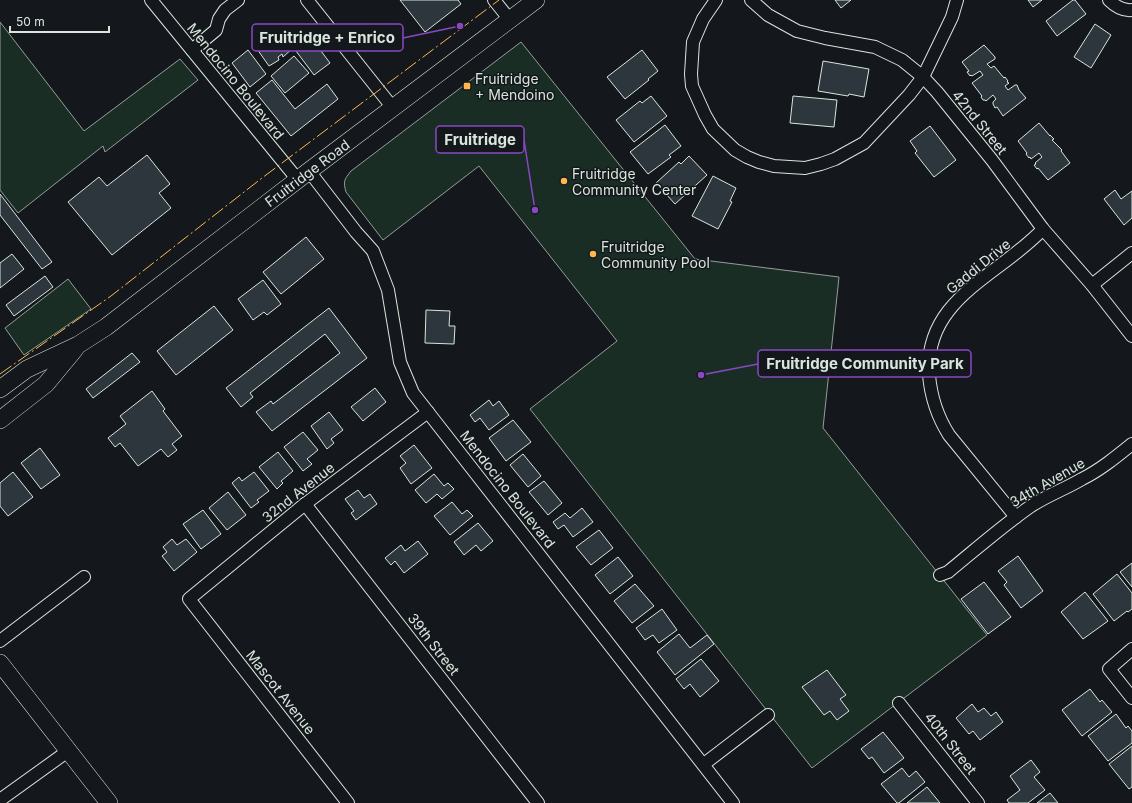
<svg xmlns="http://www.w3.org/2000/svg" width="1132" height="803" viewBox="0 0 1132 803" font-family="Inter,sans-serif">
<style>
.green{fill:#1a2d24;stroke:#939e99}
.building{fill:#2c363c;stroke:#d8e6dc}
.lines{fill:none;stroke-linecap:round;stroke-linejoin:round}
.street-casing{stroke:#d8e6dc;stroke-width:14}
.secondary-casing{stroke:#d8e6dc;stroke-width:18}
.street{stroke:#14181c;stroke-width:12}
.secondary{stroke:#14181c;stroke-width:17}
.power{stroke:#ffb74d;stroke-width:1;stroke-dasharray:14 3 2 3;stroke-linecap:butt}
.poi-dot{fill:#ffb74d;stroke:#14181c;stroke-width:1.5}
.labels{text-anchor:middle;dominant-baseline:central;stroke-width:3;stroke-linejoin:round;paint-order:stroke}
.poi-label{font-size:14px;fill:#d8e6dc;stroke:#14181c;text-anchor:start}
.street-label{font-size:14px;fill:#d8e6dc;stroke:#14181c}
.leader{fill:none;stroke:#8948c3;stroke-width:1.5}
.callout-dot{fill:#8948c3;stroke:#14181c;stroke-width:1.5}
.callout{fill:#14181c;stroke:#8948c3;stroke-width:1.5}
.callout-label{font-size:15px;text-anchor:middle;font-weight:bold;fill:#d8e6dc}
</style>
<rect width="100%" height="100%" fill="#14181c"/>
<g class="green">
<polygon points="0,22 84,131 180,59 198,80 105,152 103,146 18,213 0,190"/>
<path d="M521 42 695 259 839 277 823 428 987 635 812 768 530 409 617 341 479 166 383 240 346 192C343 181 344 180 351 171Z"/>
<polygon points="68,279 91,309 24,355 5,328"/>
</g>
<g class="building">
<polygon points="400,0 458,0 461,4 425,32"/>
<polygon points="835,0 851,0 841,8"/>
<polygon points="1028,0 1042,0 1033,7"/>
<polygon points="1073,0 1075,0 1086,14 1057,36 1046,21"/>
<polygon points="1095,24 1111,35 1091,68 1074,57"/>
<polygon points="280,31 293,48 283,57 282,54 278,57 279,60 269,66 257,49 263,45 264,46 275,38 274,36"/>
<polygon points="312,39 330,63 314,75 296,51"/>
<polygon points="984,45 995,57 995,59 987,64 991,68 994,66 1004,78 1005,77 1008,81 1007,82 1009,83 1005,86 1008,90 1015,85 1017,85 1019,90 1026,98 1003,116 997,107 995,108 993,104 993,102 996,99 993,95 986,101 985,100 983,100 981,97 982,96 972,83 983,75 980,71 972,76 971,75 970,76 967,72 969,71 962,62"/>
<polygon points="248,50 266,74 250,87 232,63"/>
<polygon points="642,50 658,71 648,79 649,80 625,99 607,77"/>
<polygon points="294,56 309,73 285,93 271,76"/>
<polygon points="823,61 869,69 864,97 849,94 848,96 818,91"/>
<polygon points="272,80 295,109 327,84 338,99 291,136 256,93"/>
<polygon points="651,96 667,116 634,142 616,120 640,101 642,103"/>
<polygon points="793,96 837,100 834,127 790,123"/>
<polygon points="1039,123 1050,136 1050,135 1054,139 1052,140 1062,150 1061,151 1070,163 1048,180 1038,168 1037,169 1034,165 1036,164 1035,163 1042,157 1039,153 1031,159 1030,157 1029,158 1026,154 1027,153 1018,141"/>
<polygon points="665,125 681,146 669,155 671,157 648,174 630,152"/>
<polygon points="930,126 956,160 934,177 915,153 917,151 910,141"/>
<polygon points="147,155 170,184 159,193 171,208 112,255 68,202 99,177 107,186"/>
<polygon points="689,156 707,175 675,204 656,183 679,162 681,164"/>
<polygon points="713,176 736,188 730,201 732,202 718,229 692,216"/>
<polygon points="1115,190 1121,199 1132,191 1132,218 1124,225 1104,199"/>
<polygon points="0,194 52,262 42,269 0,215"/>
<polygon points="306,237 324,259 281,294 263,272"/>
<polygon points="12,254 24,269 0,288 0,263"/>
<polygon points="45,276 53,287 14,316 6,305"/>
<polygon points="263,280 281,304 267,315 264,312 253,320 238,299"/>
<polygon points="214,306 233,330 176,375 157,351"/>
<polygon points="329,308 367,358 272,431 256,412 271,401 273,404 340,353 325,334 250,393 253,397 241,407 226,388"/>
<polygon points="426,310 450,311 449,326 455,326 454,344 425,343"/>
<polygon points="132,353 140,362 93,398 86,389"/>
<polygon points="375,388 386,402 363,421 351,407"/>
<polygon points="152,391 165,409 163,411 182,436 172,444 177,450 168,457 161,449 138,466 120,443 115,447 108,438 126,424 120,416"/>
<polygon points="489,400 493,406 499,401 509,415 489,430 480,418 475,422 470,415"/>
<polygon points="329,412 343,430 331,439 334,443 327,449 311,426"/>
<polygon points="513,420 531,442 506,461 489,438"/>
<polygon points="303,432 318,450 307,459 312,464 303,471 284,447"/>
<polygon points="414,445 432,468 411,484 400,468 406,463 400,456"/>
<polygon points="40,448 60,475 41,489 21,463"/>
<polygon points="278,452 293,471 281,481 283,483 277,489 259,467"/>
<polygon points="523,454 541,476 528,487 510,465"/>
<polygon points="13,472 33,497 8,516 0,506 0,483"/>
<polygon points="254,472 269,491 257,500 259,502 251,508 232,483 239,477 242,481"/>
<polygon points="434,474 444,486 448,483 454,489 442,499 437,494 426,503 415,490"/>
<polygon points="544,481 562,503 548,515 529,492"/>
<polygon points="358,490 364,498 370,494 377,504 356,520 351,513 354,511 345,499"/>
<polygon points="228,492 246,515 227,530 209,508"/>
<polygon points="452,502 462,514 467,510 473,516 450,535 434,516"/>
<polygon points="582,508 593,522 573,537 564,525 558,529 553,522 565,513 570,518"/>
<polygon points="203,510 221,534 201,549 183,524"/>
<polygon points="478,523 493,541 481,551 476,545 464,555 454,542"/>
<polygon points="599,530 613,548 591,565 576,547"/>
<polygon points="172,539 177,545 186,539 197,552 174,571 162,556 167,552 163,547"/>
<polygon points="418,541 428,554 404,573 395,561 391,565 385,558 401,545 405,551"/>
<polygon points="1018,556 1043,591 1021,608 1004,585 1007,582 998,571"/>
<polygon points="618,557 633,576 610,594 595,575"/>
<polygon points="1132,563 1132,587 1120,572"/>
<polygon points="1117,574 1132,593 1132,609 1128,612 1127,611 1114,621 1093,594"/>
<polygon points="984,582 1011,617 988,634 961,599"/>
<polygon points="635,584 654,606 632,623 614,601"/>
<polygon points="1085,592 1108,621 1083,639 1061,612"/>
<polygon points="662,609 677,630 659,643 653,635 645,640 636,628"/>
<polygon points="679,634 690,648 707,635 714,644 675,675 657,652"/>
<polygon points="701,659 719,681 700,697 690,684 684,689 676,679"/>
<polygon points="827,670 846,695 840,699 849,711 837,720 830,711 824,715 802,687"/>
<polygon points="1090,689 1100,702 1102,700 1112,712 1082,736 1062,710"/>
<polygon points="972,704 978,712 984,708 991,716 996,712 1003,722 980,740 973,731 969,734 956,718"/>
<polygon points="1116,714 1126,728 1128,726 1132,731 1132,743 1108,761 1088,736"/>
<polygon points="883,732 904,758 884,773 872,757 869,759 861,749"/>
<polygon points="1132,746 1132,787 1129,789 1109,764"/>
<polygon points="1031,760 1040,772 1034,777 1045,790 1028,803 1009,803 1007,800 1020,790 1010,776"/>
<polygon points="902,768 909,777 916,771 925,782 899,803 897,803 881,784"/>
<polygon points="927,787 940,803 907,803"/>
<polygon points="1050,793 1058,803 1037,803"/>
</g>
<g class="lines">
<g class="street-casing">
<g id="street">
<polyline points="151,0 298,180"/>
<polyline points="307,0 393,108"/>
<polyline points="494,0 510,20"/>
<polyline points="716,0 703,19 693,42 691,74 692,86 705,115 713,129 735,150 747,157 759,162 774,166 805,168 821,164 835,159 864,143 909,95 923,77 939,44 952,17 957,0"/>
<polyline points="751,0 768,15 797,31 825,38 875,47 902,60 923,77 937,92 992,160 1043,229 1092,285 1132,336"/>
<path d="M1109 0C1116 7 1123 11 1132 10"/>
<polyline points="192,50 216,30 219,19 225,10 238,0"/>
<polyline points="309,171 356,232 373,251 388,290 400,362 413,393 733,803"/>
<polyline points="1092,285 1132,253"/>
<polyline points="305,504 538,803"/>
<path d="M1016 517 949 435C937 416 931 398 929 375 924 298 999 276 1043 229"/>
<path d="M940 575 948 572C975 550 1002 526 1031 506 1048 495 1065 489 1082 479 1100 470 1116 457 1132 444"/>
<polyline points="0,641 84,577"/>
<polyline points="1132,649 1109,669 1132,698"/>
<polyline points="899,703 978,803"/>
<polyline points="704,764 768,715"/>
<polyline points="0,800 68,751"/>
<polyline points="348,803 189,599 305,504 428,412"/>
</g>
</g>
<g class="secondary-casing">
<g id="secondary">
<polyline points="0,389 27,369 78,345 106,327 309,171 536,0"/>
<polyline points="0,420 46,384 75,349"/>
<polyline points="0,663 109,803"/>
</g>
</g>
<use href="#street" class="street"/>
<use href="#secondary" class="secondary"/>
<polyline class="power" points="0,374 111,296 262,178 499,0"/>
</g>
<g class="poi-dot">
<rect x="463" y="82" width="8" height="8" rx="2"/>
<circle cx="564" cy="181" r="4"/>
<circle cx="593" cy="254" r="4"/>
</g>
<g class="labels">
<g class="poi-label">
<text x="475" y="78">Fruitridge<tspan x="475" dy="16">+ Mendoino</tspan></text>
<text x="572" y="173">Fruitridge<tspan x="572" dy="16">Community Center</tspan></text>
<text x="601" y="246">Fruitridge<tspan x="601" dy="16">Community Pool</tspan></text>
</g>
<g class="street-label">
<text transform="translate(236 81) rotate(51)">Mendocino Boulevard</text>
<text transform="translate(980 122) rotate(51)">42nd Street</text>
<text transform="translate(307 173) rotate(-37)">Fruitridge Road</text>
<text transform="translate(978 266) rotate(-39)">Gaddi Drive</text>
<text transform="translate(1047 482) rotate(-30)">34th Avenue</text>
<text transform="translate(508 489) rotate(52)">Mendocino Boulevard</text>
<text transform="translate(298 492) rotate(-38)">32nd Avenue</text>
<text transform="translate(434 644) rotate(52)">39th Street</text>
<text transform="translate(281 692) rotate(52)">Mascot Avenue</text>
<text transform="translate(951 743) rotate(52)">40th Street</text>
</g>
</g>
<path class="leader" d="M460 26L403 38M535 210L524 140M701 375L758 364"/>
<g class="callout-dot">
<circle cx="460" cy="26" r="4"/>
<circle cx="535" cy="210" r="4"/>
<circle cx="701" cy="375" r="4"/>
</g>
<g class="callout">
<rect x="252" y="24" width="151" height="27" rx="4"/>
<rect x="436" y="126" width="88" height="27" rx="4"/>
<rect x="758" y="350" width="213" height="27" rx="4"/>
</g>
<g class="callout-label">
<text x="327" y="43">Fruitridge + Enrico</text>
<text x="480" y="145">Fruitridge</text>
<text x="865" y="369">Fruitridge Community Park</text>
</g>
<path d="M10 26v6h99v-6" fill="none" stroke="#d8e6dc" stroke-width="2"/>
<text x="16" y="26" font-size="12" fill="#d8e6dc" stroke="#14181c" stroke-width="3" paint-order="stroke">50 m</text>
</svg>
